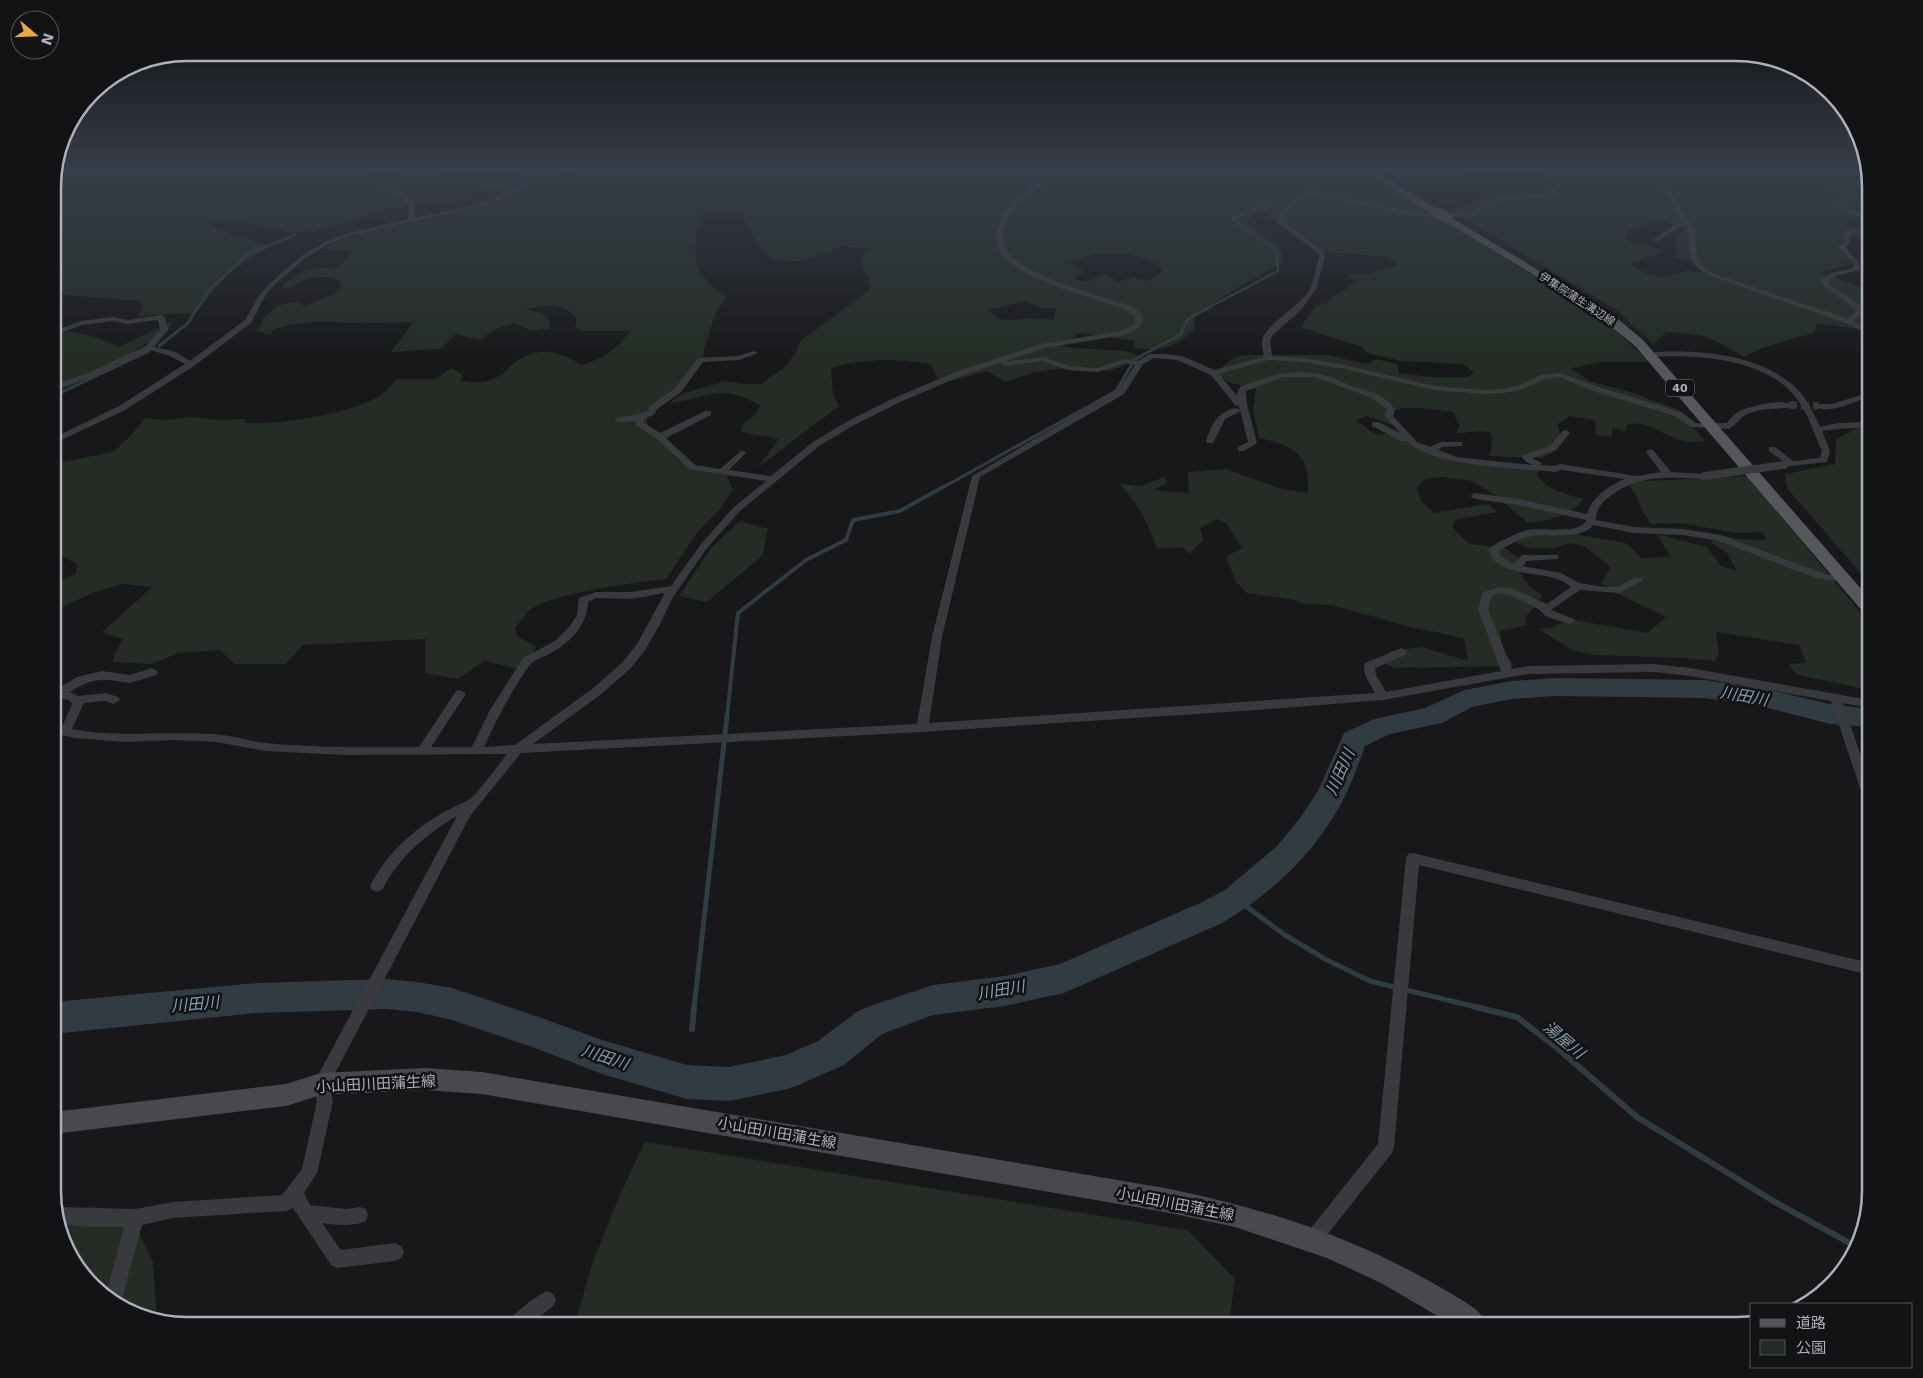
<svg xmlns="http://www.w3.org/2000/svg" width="1923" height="1378" viewBox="0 0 1923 1378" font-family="'DejaVu Sans','Noto Sans JP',sans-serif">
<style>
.green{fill:#242c25;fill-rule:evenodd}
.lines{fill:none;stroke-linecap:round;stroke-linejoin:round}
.stream-far4{stroke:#313b42;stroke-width:2.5}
.stream-far3{stroke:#313b42;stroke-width:3}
.stream-far2{stroke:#313b42;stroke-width:4}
.stream-far1{stroke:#313b42;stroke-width:5}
.stream{stroke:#313b42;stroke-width:6}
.river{fill:#313b42;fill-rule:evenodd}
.street-tunnel{stroke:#35363a;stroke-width:8;stroke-dasharray:8 4;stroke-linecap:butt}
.street{fill:#393a3e;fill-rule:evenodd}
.secondary{fill:#47494e;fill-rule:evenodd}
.primary{fill:#55575d;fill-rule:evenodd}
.street-bridge{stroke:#393a3e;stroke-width:8}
.primary-bridge{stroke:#55575d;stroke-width:11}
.labels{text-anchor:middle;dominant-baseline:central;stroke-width:5;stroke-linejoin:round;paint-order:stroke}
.far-street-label{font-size:11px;fill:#abb0b9;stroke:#131315}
.shield{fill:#131315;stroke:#7d8188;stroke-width:1}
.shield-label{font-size:11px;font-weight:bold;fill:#abb0b9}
.near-street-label{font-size:15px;fill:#abb0b9;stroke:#131315}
.near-water-label{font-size:16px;font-style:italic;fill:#849eb1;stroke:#131315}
.rim{fill:none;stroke:#abb0b9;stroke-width:2.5}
</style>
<rect width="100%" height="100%" fill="#18181a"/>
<g class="green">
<polygon points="55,168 388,168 351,184 416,173 435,173 453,179 497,181 512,178 532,168 562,169 538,180 490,191 435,195 310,232 292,233 237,220 206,224 228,233 269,246 229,273 195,313 137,316 143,308 141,301 53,294 53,178"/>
<path d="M594 168H1361L1428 212 1487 246 1612 327 1649 362H1601L1569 369 1579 373 1589 381 1630 392 1679 410 1705 441C1696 442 1687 443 1678 439 1659 433 1646 419 1626 425L1627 431 1612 428V437L1596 435 1595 420 1569 416 1557 425 1562 440 1555 451 1542 458 1490 456 1492 439 1490 432C1476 430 1469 433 1456 433L1460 426 1453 412C1434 410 1407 403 1389 413L1397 427 1367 416 1356 420 1376 435 1397 433 1433 450 1479 463 1541 468 1537 475C1548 491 1567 494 1584 499 1569 517 1551 520 1528 523L1494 494 1472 481 1442 477 1425 479 1417 487 1421 501 1434 513 1488 504 1497 512 1454 520 1453 529 1469 544 1505 548 1522 560 1520 573 1529 586 1543 596 1525 618 1527 625 1500 631 1503 649 1514 666 1395 668 1374 660 1392 651 1422 647 1468 661 1464 638 1410 627 1332 605 1306 604 1291 599 1247 593 1236 582 1226 557 1242 548 1227 524 1218 519 1200 528 1203 540 1189 554 1182 547 1157 549C1147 521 1140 507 1120 484L1140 486 1165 477 1167 483 1153 490 1189 493 1188 472 1226 469 1278 488 1308 493C1311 454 1293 445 1259 438L1253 410 1256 389 1230 383 1218 375 1217 371 1232 359 1244 355H1329L1362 363H1370L1376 359 1397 364 1399 373 1430 377H1468L1474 372 1463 364 1402 361 1367 353 1361 346 1338 340 1301 327 1316 306 1329 302 1334 295 1342 292 1355 281 1348 274H1368L1398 265 1387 257 1321 251 1315 243 1271 219 1270 213 1257 212 1247 221 1253 228 1282 250V263L1237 288 1194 316 1195 329C1172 349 1163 351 1133 348L1135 341 1079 333 1061 347 1126 351 1145 358 1108 371 1086 367 1056 369 1032 373 1005 382 987 371 959 379 939 382 931 364C896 359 865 358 831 368L833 394 839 406 757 468 779 439 742 432 741 426 756 414 760 405C718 382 711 398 669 403L682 394 725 381 743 384H761L785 367 795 354 800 341 870 290 869 277 863 270 860 258 868 249 839 246C827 257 783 268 769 257 757 249 751 229 743 217L744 212 715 210 699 214C694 256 688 271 726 297L716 312 704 349 703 362 691 376 647 414V428L680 462 700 468 724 470 733 489 720 509 699 530 666 579C638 582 551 593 530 610 524 615 520 622 515 628L517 636 536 647 524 670 484 661 458 679 425 673V639L303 645 285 664H235L220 650 179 653 151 664 113 662 114 655 123 639 102 632 152 587 123 584 95 592 53 611V584L76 574 77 564 53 551V464L113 452 131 435 145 418 166 420 190 417 219 420 245 419V423C281 425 341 415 374 399 383 395 390 386 397 379H436L451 368 462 374 461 381C473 382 484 384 495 378 503 375 507 369 513 364 537 346 558 349 581 365 605 358 615 351 630 331H582L575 328 577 320C565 302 545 304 526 310L539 312 548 317 550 329 531 331 515 323 495 329 480 340 456 334 440 349 391 352 413 322C394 322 374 324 354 323 325 321 301 320 272 330L271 335 255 331 262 324V319L278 305 298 302 304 306 335 294 341 286 340 281C331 276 314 275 304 280 293 285 296 288 281 288 289 277 306 269 320 268 325 267 331 269 336 267 342 266 350 257 351 251L322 249 351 236 460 213 510 197 545 190ZM1094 254C1126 255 1135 250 1163 269L1159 275 1146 281 1134 277 1117 282 1107 274 1084 282 1074 279 1084 271 1069 262ZM1024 301 1040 307 1056 309 1054 320 1028 318 1015 320 997 319 989 310Z"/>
<polygon points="1384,168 1471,168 1465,169 1464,177 1419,181 1414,188"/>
<path d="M1503 168H1866L1870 187V216L1862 215 1848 221 1851 225 1867 233 1850 237 1840 242 1844 250 1855 264 1821 272 1870 291V330L1818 324 1813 333 1762 348 1744 357 1718 342 1700 335 1667 332 1653 344 1615 309 1449 209H1459L1488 196 1550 189 1545 174ZM1664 222 1686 228 1674 237 1678 250 1673 257 1690 261 1702 272 1684 271 1663 278 1646 273 1630 264 1666 251 1625 240 1627 232 1652 223Z"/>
<path d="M172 321 170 329C132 351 95 380 53 392V330C78 332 97 336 120 347Z"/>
<polygon points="1870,425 1870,584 1787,488 1785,474 1835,464 1836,439 1858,428"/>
<path d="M1750 476 1778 513 1870 624V690L1798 675 1788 664 1806 663 1799 645 1716 632 1719 654 1715 661 1684 658 1595 655 1572 650 1539 629 1553 627 1569 619 1647 633 1666 617 1619 594 1601 583 1611 567 1584 546 1569 543 1554 548H1528L1511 540 1544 531 1566 528 1568 533 1626 543 1642 558 1671 557 1657 534 1707 547 1721 566 1737 571 1727 553 1711 543 1717 535 1741 539 1766 540 1763 532 1736 533 1681 523 1651 524C1639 509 1640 497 1626 482Z"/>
<polygon points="740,521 768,529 762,556 707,602 679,596 711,548"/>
<polygon points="645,1142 1187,1230 1235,1279 1229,1325 574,1325 593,1262 620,1194"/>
<polygon points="94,1206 135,1225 153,1262 157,1321 144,1318 105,1298 66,1251 57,1215"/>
</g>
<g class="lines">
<g class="stream-far4">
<polyline points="197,309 209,290 248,254 295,235"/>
<polyline points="1206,309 1278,271 1277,251 1233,219 1273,200"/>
</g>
<g class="stream-far3">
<polyline points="159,346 188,323 197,308"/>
<polyline points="1133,360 1180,335 1188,319 1208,308"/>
<polyline points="53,399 58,394 149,351"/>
<polyline points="940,489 1116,391 1132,364"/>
</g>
<polyline class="stream-far2" points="727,717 738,613 806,560 846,540 853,520 900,511 943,487"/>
<g class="stream-far1">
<polyline points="1236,899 1285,935 1325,959 1370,981 1480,1008"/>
<polyline points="694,1008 727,716"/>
</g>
<g class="stream">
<polyline points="1475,1007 1517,1017 1557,1048 1637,1117 1775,1202 1857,1247"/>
<polyline points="692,1029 694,1007"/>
</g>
<path class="river" d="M1556 678 1704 680 1761 688 1830 704 1870 709V727L1830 724 1761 706 1704 698 1556 696 1512 699 1472 707 1442 723 1390 734 1365 746C1359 763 1353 780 1345 796 1319 849 1273 893 1222 923L1064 993 1005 1006 933 1015 882 1034 844 1065 801 1084 788 1089 729 1101 687 1099 602 1074 538 1049 452 1020 417 1012 387 1009 256 1013 53 1034V1002L256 983 387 979 417 982 452 988 539 1017 602 1040 687 1065 729 1067 786 1055 818 1041 858 1011 870 1006 933 985 1005 976 1060 964 1200 903 1225 890 1277 846 1300 818 1318 791 1344 733 1374 719 1425 708 1465 690 1512 681Z"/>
<polyline class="street-tunnel" points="1789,405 1818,406"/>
<g class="street">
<polygon points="565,168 573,168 480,207 350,236 331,243 308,256 275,284 265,296 251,323 194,366 125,410 53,444 53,438 119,406 185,364 170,356 150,350 94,377 53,390 53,385 88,373 146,346 160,330 158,320 128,324 113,321 82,325 66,331 53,332 53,328 65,327 81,321 113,317 128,320 161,315 165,317 168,330 154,347 176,352 190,361 245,320 260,294 271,282 304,254 327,241 346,234 408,219 409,204 396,193 380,189 380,187 400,191 414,203 414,218 476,205"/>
<path d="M1059 168H1066C1047 185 1021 195 1008 218 1002 228 1000 244 1009 254 1029 277 1101 296 1132 306L1143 315C1143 328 1135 331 1124 335L1045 348 964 375 900 402 854 425 819 446 740 511 707 548 673 597 659 626 645 650 630 669 600 695 533 744 917 724 932 637 972 476 1118 390 1135 365 1125 363 1098 372 1068 370 1043 361 1005 366 1001 364 1002 362 1044 357 1069 366 1097 368 1125 359 1139 361 1149 354H1162L1182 356 1215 370 1264 357C1263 352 1262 346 1262 341 1264 325 1301 306 1310 289 1314 280 1316 268 1319 258V254L1277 222C1277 211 1300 193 1310 190L1407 211 1428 213H1469L1482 206 1493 203 1499 197 1548 193 1553 191 1556 183 1546 175 1520 168C1536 168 1552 169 1562 183L1557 193 1549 197 1503 200 1497 205 1486 208 1470 217H1428L1407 215 1310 194 1301 200 1283 217V221L1324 252 1325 258 1316 289 1301 310 1272 336 1270 341 1272 356 1302 358 1345 365 1434 386 1485 390 1505 389 1520 385 1540 375 1560 373 1599 387 1681 412 1696 423H1727C1730 419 1733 415 1738 412 1748 406 1783 398 1793 405L1792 407C1777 410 1762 407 1748 414 1740 417 1736 425 1729 429L1691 427 1675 416 1593 391 1559 377 1545 379 1523 389 1505 393 1485 394 1434 390 1345 369 1302 362 1268 360 1219 374 1238 397 1237 393 1240 387C1270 375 1298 366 1330 377 1337 379 1344 383 1352 386 1368 391 1384 394 1395 409L1393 416 1417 442 1430 447 1441 442H1462V446L1443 447 1438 450 1457 457 1483 460 1534 465 1526 462 1522 457 1523 455 1550 446 1563 431 1566 430 1570 433 1556 450 1532 458 1542 463 1540 465 1555 466 1560 464 1637 476 1661 472 1646 452 1650 449 1653 450 1671 472 1707 474 1708 476 1704 479C1670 477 1636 474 1608 498 1600 504 1596 510 1596 520L1634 527 1683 529 1721 535 1825 574 1850 578 1851 580 1850 582 1819 579 1719 541 1683 535 1634 533 1593 525C1583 540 1547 534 1532 536 1521 537 1509 546 1499 550L1500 556 1514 564 1521 556 1524 555H1557L1559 557 1557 559 1527 561 1523 566 1561 573 1579 583 1604 587H1618L1634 578H1642L1643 580 1620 593 1580 590 1551 610 1574 619 1575 621 1570 624 1547 617 1538 609 1510 595 1500 593 1492 596 1488 609 1512 669 1528 666 1654 664 1690 668 1870 700V708L1843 703 1870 783V805L1866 803 1864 800 1831 701 1690 676 1654 672 1528 674 1383 700 1257 710 922 732 521 753 470 816 329 1085 333 1101 317 1173 304 1193 310 1205 346 1209 360 1207 366 1209 368 1215 366 1221C352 1227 337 1225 322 1223L341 1250 395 1243 401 1246 404 1252 401 1258 395 1261 337 1268 331 1265 293 1208 286 1211 173 1218 142 1225 120 1306 105 1298 124 1227H88L59 1224 55 1207 135 1209 173 1202 282 1195 302 1169 317 1101 313 1084 316 1079 457 816C425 835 399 857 382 890L377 892 372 890 370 886C386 855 409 833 439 815 448 809 460 805 470 799 478 793 499 764 507 754L343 755 265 751 216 742 173 740 125 742 75 738 53 733V725L62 727 72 704 69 700 53 697V691L77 677 102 671 130 675 152 668 158 672 156 675 130 683C102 679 94 677 70 692L78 696 106 693 118 697 120 700 114 704 105 701 84 703 72 729C118 738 166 731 213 734 231 735 248 741 266 743 316 748 368 747 419 747L456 691 460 690 466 694 431 747H472L490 710 523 658 555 641 570 626 577 615 579 598 596 592H631L671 586 701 544 734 507 766 481 689 469 657 439 636 425 635 421 618 422 614 420C622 415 637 416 648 411L649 407 675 388 698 358 738 356 754 351 758 353 739 360 703 362 681 392 656 410 655 414 644 419 643 422 660 433 705 411H711V415L666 438 695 465 720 469 742 450 746 453 729 470 771 476 813 442 848 421 894 398 958 371 1041 344 1120 331 1130 327 1135 323V316L1126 310C1094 298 1027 282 1004 257 991 242 997 222 1008 208 1022 192 1042 180 1059 168ZM1154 358 1177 360 1211 375 1235 405 1239 406 1248 442 1238 447V451H1244L1257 443 1247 404 1246 391 1283 377H1314L1370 397 1387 409 1385 416 1400 433 1378 422H1372V426L1402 441H1407C1429 466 1522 469 1556 472L1561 470 1625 479C1610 485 1591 498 1587 514L1518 499 1475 493 1470 496 1475 499 1518 505 1587 520C1577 536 1544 527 1528 530 1519 532 1495 543 1489 549L1492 559C1498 564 1505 568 1513 570 1531 576 1556 573 1571 587L1547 604 1513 589 1500 587 1483 592 1478 609 1501 671 1386 692 1376 675 1375 668 1406 655 1407 652 1402 648 1365 663C1361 674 1370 683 1375 693L929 723 942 637 980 477 1124 394 1143 364ZM665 593 637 644 622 663 592 689 515 745 484 747C497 719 511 691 529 666 533 660 543 657 549 654 570 643 587 626 588 602L596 598 631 599Z"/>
<path d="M1662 168H1668L1666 183 1677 204 1695 230 1697 257 1702 265 1712 273 1847 318 1855 313V309L1824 286 1821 280 1831 273 1854 268V264L1838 247 1844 242 1845 230 1870 228V232L1850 233V243L1845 247 1860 264 1859 270 1835 276 1828 281 1829 284 1862 306V314L1853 321 1870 330V335L1845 323 1708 275C1701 270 1693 265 1691 257 1687 245 1692 234 1685 224L1658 241H1654V239L1682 220 1660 183Z"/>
<polygon points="1825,168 1834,168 1823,173 1822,175 1835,185 1855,192 1858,198 1839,202 1838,204 1870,218 1870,222 1833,206 1834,200 1852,197 1851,194 1831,187 1817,177 1818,171"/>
<path d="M1656 352C1701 350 1756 354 1793 385 1806 396 1813 412 1820 427L1838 423 1870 422V427L1838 429 1822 431 1830 451 1827 462 1781 467 1780 465 1784 462 1769 451V447H1775L1793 461 1820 458 1822 451C1814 434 1809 415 1797 399 1767 358 1696 354 1650 357L1646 355Z"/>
<path d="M1870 392V396C1856 401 1828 416 1814 406L1818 404H1832Z"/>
<path d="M1236 408 1240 410 1239 412 1225 419 1213 443H1207L1206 441C1212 424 1217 412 1236 408Z"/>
<polygon points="1413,853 1870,963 1870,975 1419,865 1394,1147 1392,1153 1319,1245 1313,1248 1307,1245 1304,1239 1307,1233 1378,1144 1406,858 1408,854"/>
<path d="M547 1291 553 1294 556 1300 553 1306 530 1325H507C511 1314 536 1296 547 1291Z"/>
</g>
<path class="secondary" d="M425 1068 482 1072 1165 1188C1267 1209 1355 1237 1445 1290 1460 1299 1481 1309 1488 1325H1453L1381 1283 1327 1258 1235 1227 1165 1212 482 1094 425 1090 321 1095 286 1106 53 1134V1112L286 1084 321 1073Z"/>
<g class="primary">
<polygon points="1359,168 1371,168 1443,213 1442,215 1434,215"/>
<path d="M1447 215 1593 303 1618 319 1643 340 1870 599V614L1864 613 1635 346C1577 297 1508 260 1443 220L1442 218Z"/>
</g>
<polyline class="street-bridge" points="1704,476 1784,465"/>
<polyline class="primary-bridge" points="1438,213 1447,218"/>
</g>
<linearGradient id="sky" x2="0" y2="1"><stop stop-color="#0d0d0e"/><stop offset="0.47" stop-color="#373d49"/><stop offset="1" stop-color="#373d49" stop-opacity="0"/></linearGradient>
<rect width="1923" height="361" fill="url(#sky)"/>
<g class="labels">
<g class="far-street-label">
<text transform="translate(1577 299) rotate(33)">伊集院蒲生溝辺線</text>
</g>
<rect class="shield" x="1666" y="379.5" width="28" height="17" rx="4"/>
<g class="shield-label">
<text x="1680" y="388">40</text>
</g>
<g class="near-street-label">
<text transform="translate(376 1084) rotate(-3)">小山田川田蒲生線</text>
<text transform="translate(777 1133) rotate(10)">小山田川田蒲生線</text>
<text transform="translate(1175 1204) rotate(11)">小山田川田蒲生線</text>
</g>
<g class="near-water-label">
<text transform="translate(1744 696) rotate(10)">川田川</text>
<text transform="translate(1340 772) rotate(-66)">川田川</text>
<text transform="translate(1001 990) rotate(-10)">川田川</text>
<text transform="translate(195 1004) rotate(-5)">川田川</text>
<text transform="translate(1564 1040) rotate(40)">湯屋川</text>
<text transform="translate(605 1057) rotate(18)">川田川</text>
</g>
</g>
<path d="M0 0H1923V1378H0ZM187 61H1736A126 126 0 0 1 1862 187V1191A126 126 0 0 1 1736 1317H187A126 126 0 0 1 61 1191V187A126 126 0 0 1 187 61Z" fill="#131315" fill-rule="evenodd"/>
<path class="rim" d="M187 61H1736A126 126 0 0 1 1862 187V1191A126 126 0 0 1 1736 1317H187A126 126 0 0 1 61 1191V187A126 126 0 0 1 187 61Z"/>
<rect x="1750" y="1303" width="162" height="65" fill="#131315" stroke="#505257"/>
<rect x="1760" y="1319" width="25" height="8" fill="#55575d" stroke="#505257"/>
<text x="1796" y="1328" font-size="15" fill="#abb0b9">道路</text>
<rect x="1760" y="1340" width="25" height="15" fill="#242c25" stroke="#505257"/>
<text x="1796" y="1353" font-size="15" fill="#abb0b9">公園</text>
<g transform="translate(35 35) rotate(109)"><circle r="24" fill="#131315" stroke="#505257"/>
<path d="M0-4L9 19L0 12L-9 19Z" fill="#e8a842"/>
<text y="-8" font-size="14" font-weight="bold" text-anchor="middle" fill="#abb0b9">N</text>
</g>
</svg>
